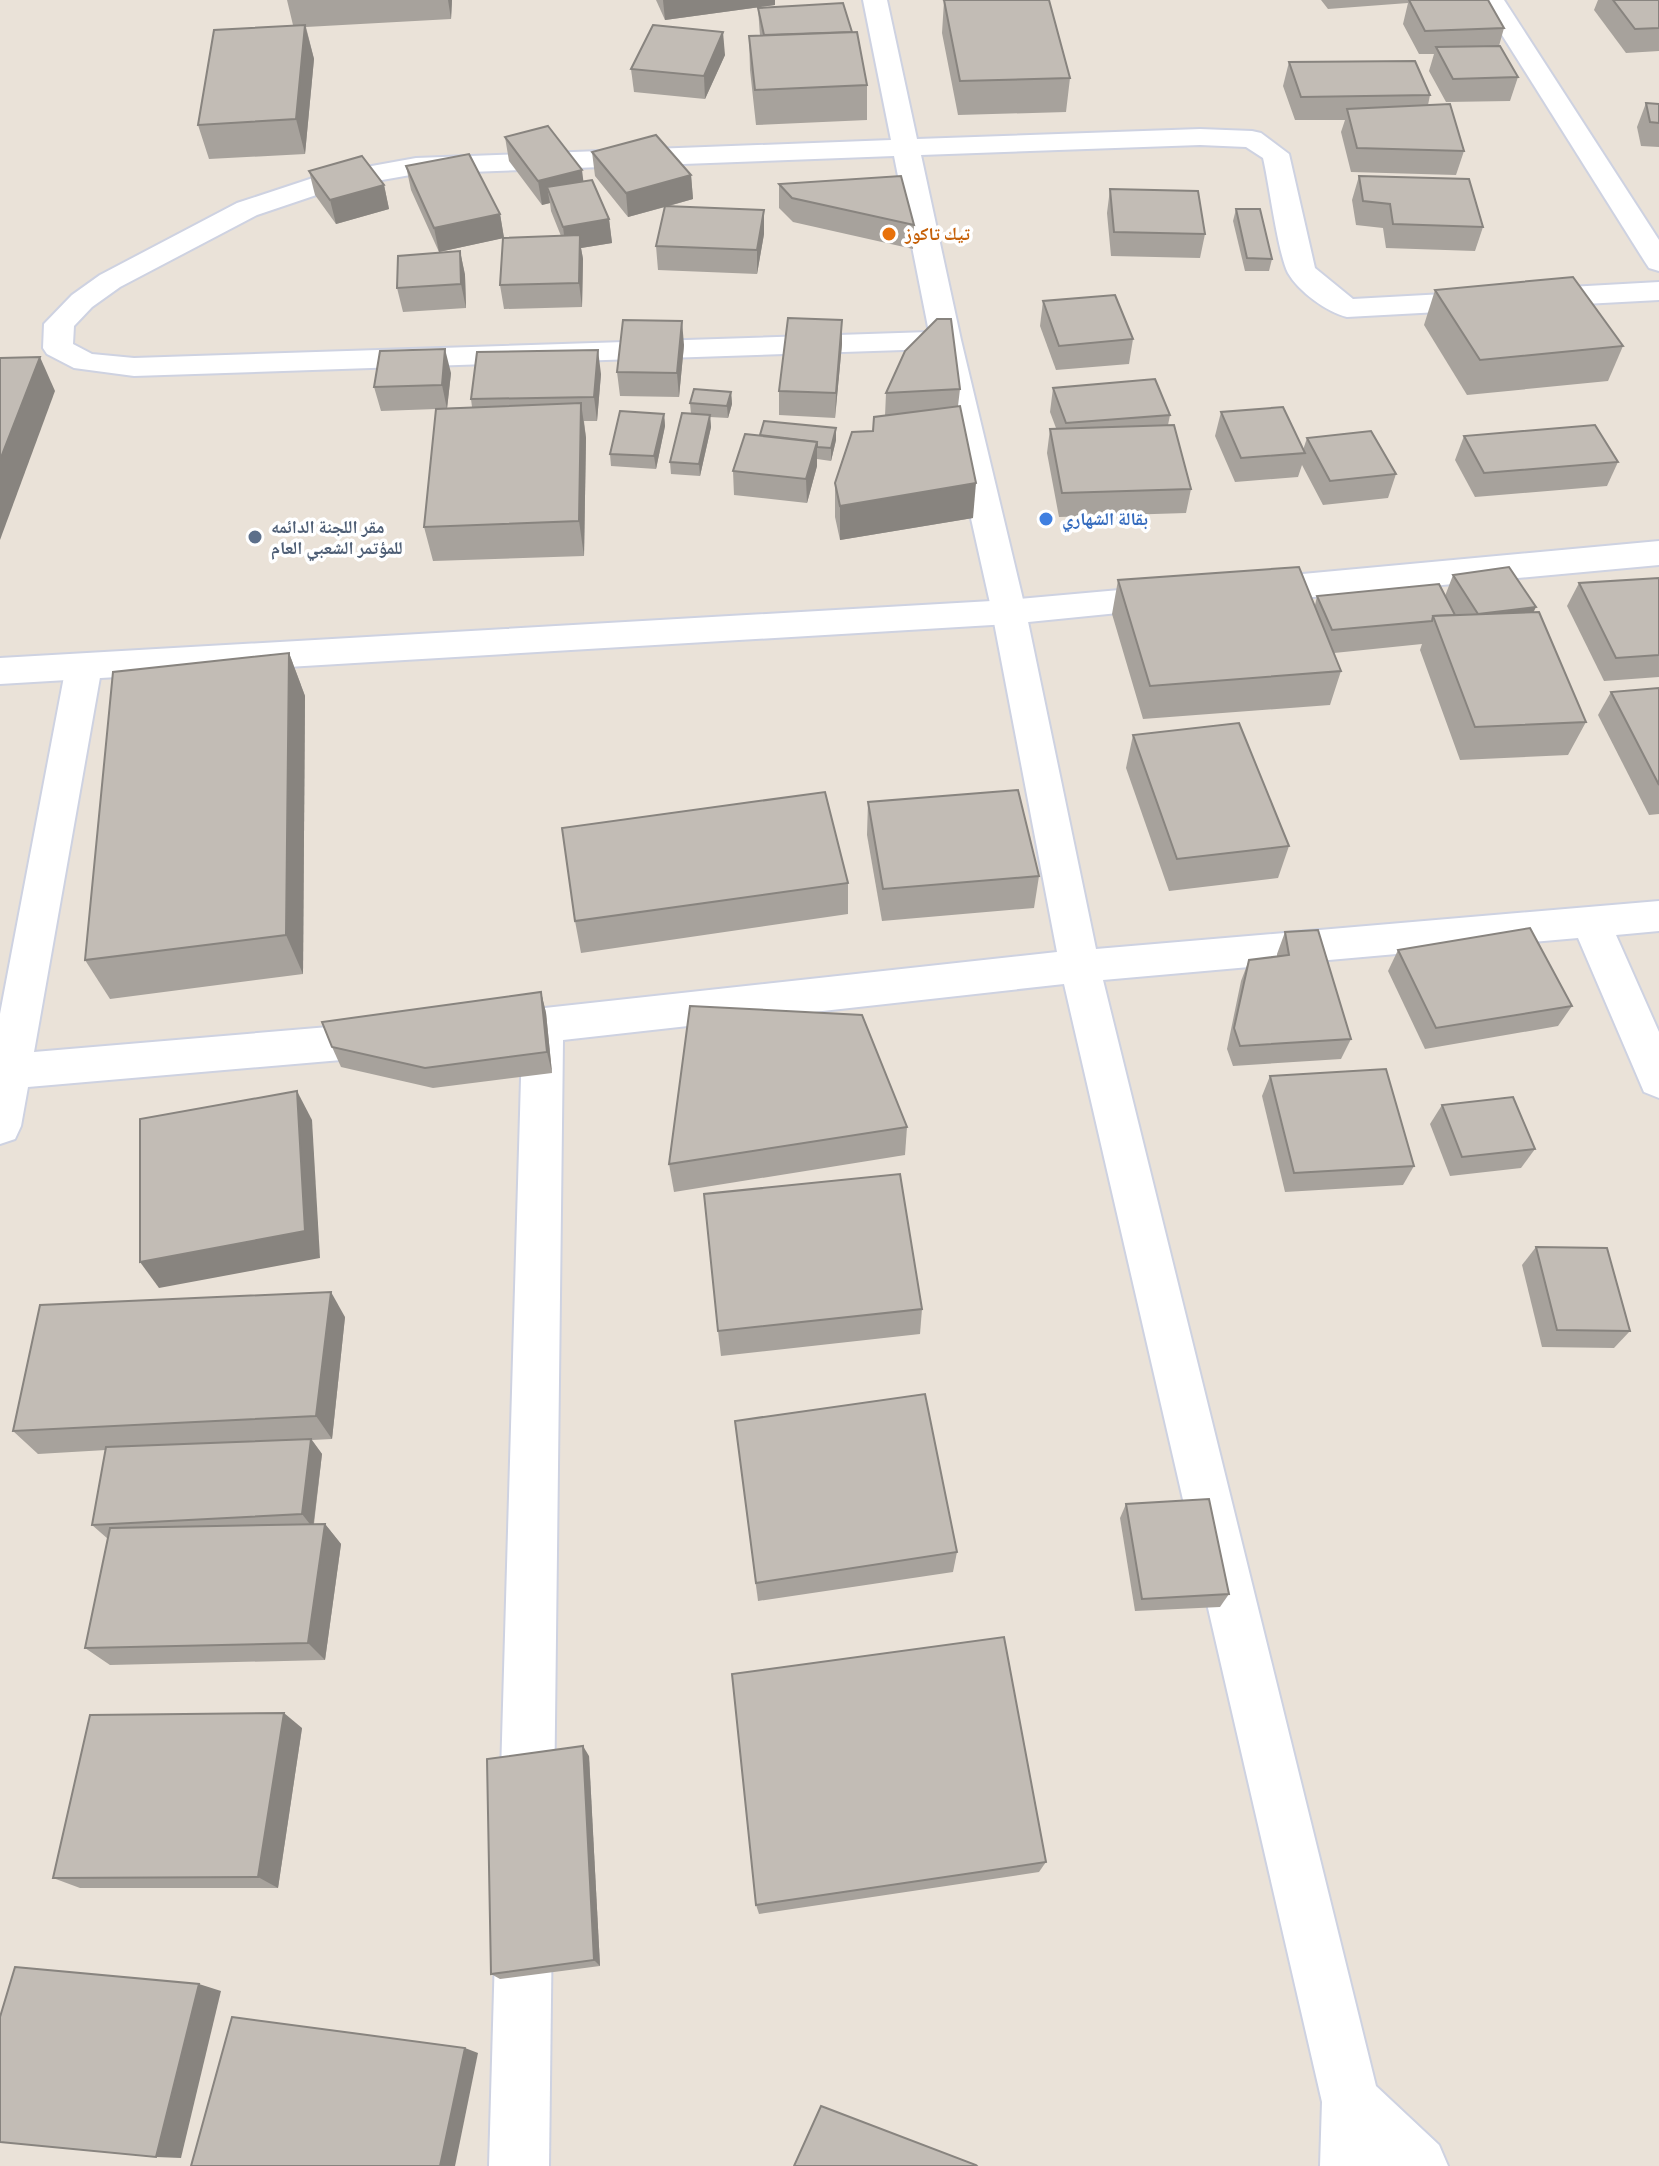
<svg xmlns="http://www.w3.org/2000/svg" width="1659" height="2166" viewBox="0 0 1659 2166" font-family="Signika,'Noto Naskh Arabic',sans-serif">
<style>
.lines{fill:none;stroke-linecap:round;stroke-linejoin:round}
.street-casing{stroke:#ced2e1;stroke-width:4}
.secondary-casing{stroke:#ced2e1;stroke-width:4}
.street{fill:#fff;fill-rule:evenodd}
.secondary{fill:#fff;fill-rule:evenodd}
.wall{fill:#a7a29c}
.shaded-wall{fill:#88847f}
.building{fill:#c2bcb5;stroke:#88847f;stroke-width:2}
.food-dot{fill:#e8710a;stroke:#fff;stroke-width:3}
.shop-dot{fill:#3f7fe0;stroke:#fff;stroke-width:3}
.service-dot{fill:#5c6f8a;stroke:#fff;stroke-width:3}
.labels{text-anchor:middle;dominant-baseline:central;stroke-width:7;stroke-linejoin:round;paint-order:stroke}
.far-food-label{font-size:18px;font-weight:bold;fill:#c56008;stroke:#fff;text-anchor:start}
.far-shop-label{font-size:18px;font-weight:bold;fill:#366cbe;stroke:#fff;text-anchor:start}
.far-service-label{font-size:18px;font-weight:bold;fill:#4e5e75;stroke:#fff;text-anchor:start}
</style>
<rect width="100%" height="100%" fill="#eae2d8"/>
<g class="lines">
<g class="street-casing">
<g id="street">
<path d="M863 0H887L917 139 1200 129 1252 131 1261 133 1289 154 1315 268 1353 299 1659 282V300L1347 317C1327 312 1299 292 1288 273 1278 254 1269 183 1263 158L1246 147 1200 145 921 155 961 340 1026 612 1096 949 1659 901V931L1616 935 1659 1032V1098L1644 1092 1578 938 1103 980 1376 2086 1439 2145 1448 2166H1320L1322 2102 1064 984 563 1040 554 1809 546 1828 527 1836 508 1828 500 1809 522 1044 490 1048 475 1043 469 1031 475 1019 490 1014 1057 952 992 612 933 349 134 376 74 368 47 354 43 348 44 324 72 295 100 275 237 203 322 175 416 158 891 140ZM894 156 929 332 134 358 92 354 73 344 74 326 92 307 120 287 257 215 337 188 416 174Z"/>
<polygon points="1480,0 1504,0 1659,240 1659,271 1649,268 1645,262"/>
<polygon points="84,654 96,657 102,666 34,1052 388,1022 403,1027 409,1039 403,1051 388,1056 28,1087 21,1126 15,1139 0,1144 0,1014 66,666 72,657"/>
<polygon points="524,1891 544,1899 552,1919 549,2166 489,2166 496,1919 504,1899"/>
</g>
</g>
<g class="secondary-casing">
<g id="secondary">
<polygon points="1659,541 1659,565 1248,603 1235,600 1230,591 1235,582 1248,579"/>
<polygon points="1175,585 1188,588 1193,597 1188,606 1009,624 0,684 0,658 1009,600"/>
</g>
</g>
<use href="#street" class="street"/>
<use href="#secondary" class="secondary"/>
</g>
<g class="wall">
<polygon points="287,0 452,0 451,19 306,27 314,59 305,154 209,159 198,125 293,25"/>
<polygon points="656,0 775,0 775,5 665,20"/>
<polygon points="942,0 1049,0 1070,78 1066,112 958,115 942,33 944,1"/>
<polygon points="1321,0 1488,0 1504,28 1499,46 1518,77 1510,101 1446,102 1429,71 1434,54 1419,54 1403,24 1408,3 1328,9"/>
<polygon points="1598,0 1659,0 1659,51 1626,53 1594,10"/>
<polygon points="758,8 867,85 867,120 756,125 750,70 749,36 760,36"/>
<polygon points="725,55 705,99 634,92 631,69"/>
<polygon points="1289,62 1430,95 1428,105 1464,151 1456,175 1351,172 1341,132 1345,120 1295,120 1283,86"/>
<polygon points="1646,103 1659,104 1659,147 1641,146 1637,127"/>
<polygon points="505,137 583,181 609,219 612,243 581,248 583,259 582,307 504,309 500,285 503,238 439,252 411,190 406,166 500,214 504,238 561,236 551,211 550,203 542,205 509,161"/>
<polygon points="592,152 691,175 693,199 669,206 764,210 764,234 757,274 658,270 656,246 665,207 628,217 595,176"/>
<polygon points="309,171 384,185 389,209 336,224 315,195"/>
<polygon points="1359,176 1483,227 1475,251 1386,248 1383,228 1356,225 1352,200"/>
<polygon points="779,184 914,225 913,249 793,222 779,208"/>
<polygon points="1110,189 1205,234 1200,258 1111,256 1107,213"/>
<polygon points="1236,209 1272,259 1269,271 1245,271 1233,221"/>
<polygon points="460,251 465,275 466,308 403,312 397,288"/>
<polygon points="1435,290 1623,346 1608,381 1467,395 1424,325"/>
<polygon points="1043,301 1133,339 1129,364 1056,370 1040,326"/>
<polygon points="842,320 842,344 835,418 779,415 779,391"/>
<polygon points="684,345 679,397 620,396 617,372"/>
<polygon points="451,373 447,408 472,407 471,399 601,374 597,421 584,421 586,438 584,556 433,561 424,527 436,409 381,411 374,387"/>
<polygon points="1053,388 1170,415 1168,425 1191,489 1186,513 1059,517 1047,453 1050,429 1056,428 1050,412"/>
<polygon points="960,389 958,406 973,518 840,540 835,517 835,483 885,416 886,393"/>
<polygon points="731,392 732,404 728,418 710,417 711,427 700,476 671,474 670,462 691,414 690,403"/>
<polygon points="1221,412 1303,450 1307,438 1396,474 1388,498 1323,505 1302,465 1298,477 1235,482 1215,436"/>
<polygon points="664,414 665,426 656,469 611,466 610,454"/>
<polygon points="836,428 836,440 831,461 817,459 817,466 807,503 734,495 733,471 760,435"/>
<polygon points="1464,436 1618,462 1607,486 1475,497 1455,460"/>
<polygon points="1453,575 1533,612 1586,722 1568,755 1460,760 1420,650 1422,644 1334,653 1341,671 1330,705 1143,719 1112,614 1118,580 1315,605 1317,596 1445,596"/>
<polygon points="1659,578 1659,677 1604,681 1567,606 1579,583"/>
<polygon points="289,653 305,696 303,974 110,999 85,960"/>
<polygon points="1659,688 1659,814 1649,815 1598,715 1611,692"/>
<polygon points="1133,735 1289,846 1278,878 1169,891 1126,768"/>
<polygon points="868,802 1039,876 1034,908 882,921 867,835"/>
<polygon points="848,883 848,914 581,953 575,921"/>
<polygon points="1285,932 1351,1039 1341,1059 1233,1066 1227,1049 1241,981 1249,960 1277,956 1277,954"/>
<polygon points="1398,950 1572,1006 1558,1026 1425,1049 1388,971"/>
<polygon points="541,992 546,1013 552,1073 433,1088 341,1067 332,1047"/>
<polygon points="1270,1076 1414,1166 1403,1185 1285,1192 1262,1096"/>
<polygon points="1442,1105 1535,1149 1521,1168 1450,1176 1430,1124"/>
<polygon points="907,1127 905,1155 674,1192 669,1164"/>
<polygon points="1536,1247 1630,1331 1614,1348 1542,1347 1522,1265"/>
<polygon points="922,1309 920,1334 721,1356 718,1331"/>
<polygon points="345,1317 332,1439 312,1440 322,1454 314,1524 325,1524 341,1544 325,1660 110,1665 85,1648 108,1539 92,1525 106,1450 38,1454 13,1431"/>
<polygon points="735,1421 957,1552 953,1572 758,1601"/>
<polygon points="1126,1504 1229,1594 1220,1607 1135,1611 1120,1518"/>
<polygon points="302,1728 278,1888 80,1888 53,1878"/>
<polygon points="589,1756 600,1966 500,1979 491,1974"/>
<polygon points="1046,1862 1039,1872 759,1914 756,1905"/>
</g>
<g class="shaded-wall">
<polygon points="448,0 452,0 451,19"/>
<polygon points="663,0 775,0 775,5 665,20"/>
<polygon points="305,25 314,59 305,154 296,119"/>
<polygon points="723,32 725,55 705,99 704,76"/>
<polygon points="582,170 585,194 547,187 550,203 542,205 538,181"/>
<polygon points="691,175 693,199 628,217 626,193"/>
<polygon points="384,185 389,209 336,224 330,200"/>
<polygon points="764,210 764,234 757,274 757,250"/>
<polygon points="500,214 504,238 439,252 434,228"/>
<polygon points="609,219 612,243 581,248 583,259 582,307 579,283 566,251 563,227"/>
<polygon points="460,251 465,275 466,308 461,284"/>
<polygon points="842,320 842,344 835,418 836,393"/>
<polygon points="682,321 684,345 679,397 677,373"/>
<polygon points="445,349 451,373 447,409 442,385"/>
<polygon points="598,350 601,374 597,421 594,397"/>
<polygon points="40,357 55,391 0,540 0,460"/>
<polygon points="731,392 732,404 728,418 727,406"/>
<polygon points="581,403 586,438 584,556 579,521"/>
<polygon points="664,414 665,426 656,469 654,456"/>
<polygon points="710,415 711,427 700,476 699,464"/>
<polygon points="836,428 836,440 831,461 831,448"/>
<polygon points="817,442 817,466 807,503 806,479"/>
<polygon points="976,483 973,518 840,540 840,506"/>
<polygon points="1536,607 1525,630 1479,615"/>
<polygon points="289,653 305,696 303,974 286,935"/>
<polygon points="541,992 546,1013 552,1073 547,1052"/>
<polygon points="297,1091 312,1120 320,1258 159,1288 140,1262"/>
<polygon points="331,1292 345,1317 332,1439 316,1416"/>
<polygon points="311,1439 322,1454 313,1528 302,1514"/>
<polygon points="325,1524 341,1544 325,1660 308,1643"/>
<polygon points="284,1713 302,1728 278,1888 258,1877"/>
<polygon points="583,1746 589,1756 600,1966 594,1960"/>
<polygon points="199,1984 221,1991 181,2158 156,2157"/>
<polygon points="465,2048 478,2053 455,2166 440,2166"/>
</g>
<g class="building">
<polygon points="944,0 1049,0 1070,78 960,81"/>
<polygon points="1409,0 1488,0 1504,28 1425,31"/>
<polygon points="1613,0 1659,0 1659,28 1635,29"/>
<polygon points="843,3 852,32 764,35 758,8"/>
<polygon points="305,25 296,119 198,125 214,30"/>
<polygon points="653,25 723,32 704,76 631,69"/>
<polygon points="857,32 867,85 755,90 749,36"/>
<polygon points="1500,46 1518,77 1453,79 1436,47"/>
<polygon points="1415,61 1430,95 1301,97 1289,62"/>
<polygon points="1646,103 1659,104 1659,123 1650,122"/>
<polygon points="1450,104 1464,151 1357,148 1347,109"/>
<polygon points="548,126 582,170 538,181 505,137"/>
<polygon points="656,135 691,175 626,193 592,152"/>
<polygon points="469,154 500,214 434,228 406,166"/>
<polygon points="362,156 384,185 330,200 309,171"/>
<polygon points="901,176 914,225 792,198 779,184"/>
<polygon points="1359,176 1469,179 1483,227 1393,224 1390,204 1363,201"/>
<polygon points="592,180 609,219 563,227 547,187"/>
<polygon points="1110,189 1198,191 1205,234 1114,232"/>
<polygon points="665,206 764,210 757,250 656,246"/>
<polygon points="1236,209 1260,209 1272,259 1247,258"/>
<polygon points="580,235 579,283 500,285 503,238"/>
<polygon points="460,251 461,284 397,288 398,256"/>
<polygon points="1573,277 1623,346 1480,360 1435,290"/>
<polygon points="1115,295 1133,339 1059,346 1043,301"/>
<polygon points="788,318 842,320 836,393 779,391"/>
<polygon points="937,319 951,319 960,389 886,393 905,351"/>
<polygon points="623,320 682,321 677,373 617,372"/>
<polygon points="445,349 442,385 374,387 380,351"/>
<polygon points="598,350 594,397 471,399 477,352"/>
<polygon points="40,357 0,460 0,358"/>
<polygon points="1155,379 1170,415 1066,423 1053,388"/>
<polygon points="694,389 731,392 727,406 690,403"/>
<polygon points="581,403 579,521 424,527 436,409"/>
<polygon points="960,406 976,483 840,506 835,483 852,432 873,431 874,417"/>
<polygon points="1283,407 1305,453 1241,458 1221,412"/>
<polygon points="620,411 664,414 654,456 610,454"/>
<polygon points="682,413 710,415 699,464 670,462"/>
<polygon points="764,421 836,428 831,448 817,447 817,442 760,435"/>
<polygon points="1174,425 1191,489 1062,493 1050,429"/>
<polygon points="1595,425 1618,462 1484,473 1464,436"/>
<polygon points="1371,431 1396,474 1330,481 1307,438"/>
<polygon points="745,434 817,442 806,479 733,471"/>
<polygon points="1299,567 1341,671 1150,686 1118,580"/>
<polygon points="1509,567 1536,607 1478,614 1453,575"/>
<polygon points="1659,578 1659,655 1616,658 1579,583"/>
<polygon points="1439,584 1455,615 1433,616 1432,621 1332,630 1317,596"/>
<polygon points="1539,612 1586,722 1475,727 1433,616"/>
<polygon points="289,653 286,935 85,960 113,672"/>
<polygon points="1659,688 1659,785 1611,692"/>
<polygon points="1239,723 1289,846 1177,859 1133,735"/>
<polygon points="1018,790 1039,876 883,889 868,802"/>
<polygon points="825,792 848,883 575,921 562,828"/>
<polygon points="1530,928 1572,1006 1436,1028 1398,950"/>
<polygon points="1318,930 1351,1039 1240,1046 1234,1028 1249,960 1289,955 1285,932"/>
<polygon points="541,992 547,1052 425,1068 332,1047 322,1022"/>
<polygon points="690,1006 862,1015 907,1127 669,1164"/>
<polygon points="1386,1069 1414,1166 1294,1173 1270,1076"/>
<polygon points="297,1091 305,1231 140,1262 140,1119"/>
<polygon points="1513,1097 1535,1149 1462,1157 1442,1105"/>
<polygon points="900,1174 922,1309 718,1331 704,1194"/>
<polygon points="1536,1247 1607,1248 1630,1331 1557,1330"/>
<polygon points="331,1292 316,1416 13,1431 40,1305"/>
<polygon points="925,1394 957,1552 756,1583 735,1421"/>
<polygon points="311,1439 302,1514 92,1525 106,1447"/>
<polygon points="1209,1499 1229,1594 1142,1599 1126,1504"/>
<polygon points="325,1524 308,1643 85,1648 110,1528"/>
<polygon points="1004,1637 1046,1862 756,1905 732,1674"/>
<polygon points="284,1713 258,1877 53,1878 90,1715"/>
<polygon points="583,1746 594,1960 491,1974 487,1759"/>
<polygon points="15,1967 199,1984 156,2157 0,2142 0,2017"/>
<polygon points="232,2017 465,2048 440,2166 191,2166"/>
<polygon points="821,2106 976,2165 977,2166 794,2166"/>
</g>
<circle class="food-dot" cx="889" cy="234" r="8"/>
<circle class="shop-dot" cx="1046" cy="519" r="8"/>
<circle class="service-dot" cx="255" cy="537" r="8"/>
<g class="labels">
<g class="far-food-label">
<text x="905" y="234">تيك تاكوز</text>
</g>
<g class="far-shop-label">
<text x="1062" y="519">بقالة الشهاري</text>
</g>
<g class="far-service-label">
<text x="271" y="527">مقر اللجنة الدائمه<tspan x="271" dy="21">للمؤتمر الشعبي العام</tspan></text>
</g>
</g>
</svg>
